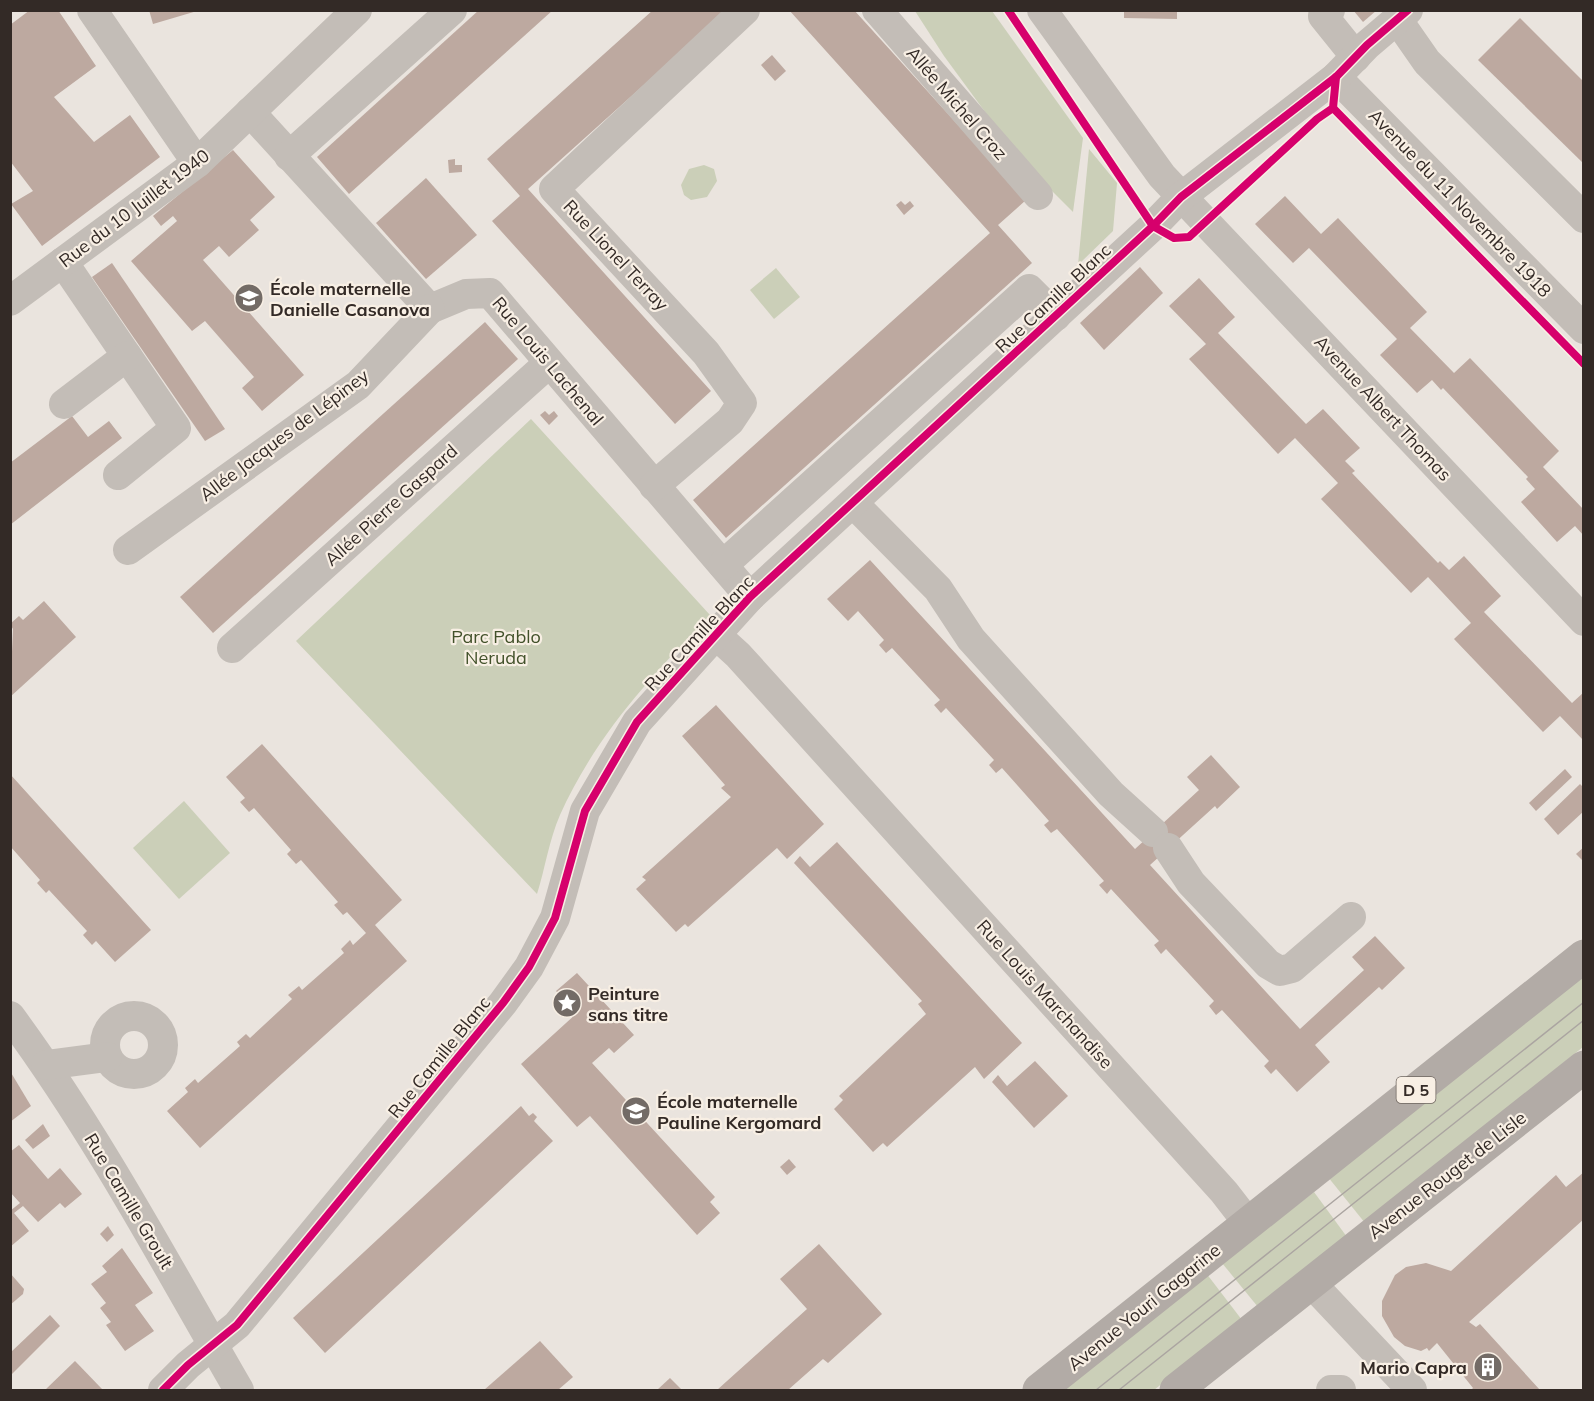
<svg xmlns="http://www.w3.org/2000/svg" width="1594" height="1401" viewBox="0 0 1594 1401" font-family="Mulish,sans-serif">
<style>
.green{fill:#cbcfb8}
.building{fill:#bda9a0}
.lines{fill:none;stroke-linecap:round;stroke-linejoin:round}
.minor{stroke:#c3bdb7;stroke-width:30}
.major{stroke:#b2aba6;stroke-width:33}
.tram{stroke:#aba5a1;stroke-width:1.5}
.cycleway-casing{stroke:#f8efe4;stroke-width:11}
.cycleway{stroke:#d6006c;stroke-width:8}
.labels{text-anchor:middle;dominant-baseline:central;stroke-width:4.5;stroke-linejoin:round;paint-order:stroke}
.shield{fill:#f8efe4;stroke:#6e655f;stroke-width:1.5}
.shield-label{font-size:16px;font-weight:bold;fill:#332a26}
.street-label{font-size:18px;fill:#332a26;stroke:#f8efe4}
.poi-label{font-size:18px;font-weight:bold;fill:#332a26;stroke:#f8efe4;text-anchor:start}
.park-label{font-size:18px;fill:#42512a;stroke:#f8efe4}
</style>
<rect width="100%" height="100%" fill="#eae4de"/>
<g class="green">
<polygon points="915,11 992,11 1083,138 1073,212 1019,158 944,56"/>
<polygon points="1089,149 1117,183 1113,231 1078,265"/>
<polygon points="704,165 714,169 717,181 707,197 691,200 684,195 681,185 689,169"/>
<polygon points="776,268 800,297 774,319 750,290"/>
<path d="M531 419 710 615C650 678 596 735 560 815 549 840 545 869 537 894L296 641Z"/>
<polygon points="184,801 230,853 179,899 133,848"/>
<polygon points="1583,975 1583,1047 1365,1223 1328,1177"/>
<polygon points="1314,1192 1347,1237 1258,1307 1222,1263"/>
<polygon points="1206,1273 1242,1320 1154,1390 1059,1390"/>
</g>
<g class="building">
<polygon points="30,10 58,10 96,66 54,97 94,142 130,115 160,157 42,246 11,204 33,191 10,161 10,25"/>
<polygon points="149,10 197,10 197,11 153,24"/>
<polygon points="479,10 553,10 349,194 317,157"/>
<polygon points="653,10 721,10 724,13 528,189 711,391 675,424 492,221 520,196 487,159"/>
<polygon points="789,10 854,10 1026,200 998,225 1032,263 726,538 693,500 990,233"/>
<polygon points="1124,10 1177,10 1177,19 1124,18"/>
<polygon points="1353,10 1377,10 1363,22"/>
<polygon points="1520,18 1584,82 1584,164 1478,60"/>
<polygon points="772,55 786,71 775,81 761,65"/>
<polygon points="233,150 275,197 250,220 259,230 229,257 219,246 203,260 304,375 262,411 242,388 254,377 205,321 192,331 131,261 177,221 173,216 161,226 153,216"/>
<polygon points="455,159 455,165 462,165 462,172 449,173 448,160"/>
<polygon points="426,178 477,235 426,279 376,223"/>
<polygon points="1285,196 1321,234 1338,218 1427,312 1410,328 1454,373 1470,358 1559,451 1543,467 1584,510 1584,536 1575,526 1557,542 1521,502 1535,489 1526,479 1528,477 1443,388 1441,390 1432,380 1417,393 1380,355 1397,339 1309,248 1293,263 1255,224"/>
<polygon points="901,201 905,205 910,201 914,206 904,215 896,205"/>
<polygon points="112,263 225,429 205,441 92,277"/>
<polygon points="1140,267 1163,293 1104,350 1080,323"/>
<polygon points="1199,278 1235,317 1218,333 1306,424 1323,409 1360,448 1345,461 1355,471 1352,473 1438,563 1440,561 1449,570 1464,556 1501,596 1484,612 1572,703 1584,692 1584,741 1560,716 1543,732 1454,639 1471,623 1428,577 1411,593 1321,499 1338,483 1295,438 1278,454 1189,359 1206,344 1169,306"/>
<polygon points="485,322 518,359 213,633 180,597"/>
<polygon points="545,411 549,415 554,411 558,416 549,425 540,415"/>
<polygon points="72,416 88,437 109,421 122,438 10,525 10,463"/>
<polygon points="870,560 1135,849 1199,790 1187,777 1211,755 1240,787 1217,809 1215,806 1150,865 1300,1029 1364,970 1352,957 1375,936 1405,968 1382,990 1379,987 1315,1045 1330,1062 1297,1092 1276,1069 1271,1074 1264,1066 1269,1061 1222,1010 1216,1015 1209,1006 1214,1001 1166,949 1161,954 1154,945 1159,941 1111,889 1107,894 1099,885 1104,881 1057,829 1051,833 1044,825 1049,821 1002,768 996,773 989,765 994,760 946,708 941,713 934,705 940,700 892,648 886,653 879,645 884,640 858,611 848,621 827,599"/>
<polygon points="44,601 76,637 10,697 13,629 10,624 19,616 23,620"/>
<polygon points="716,705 824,824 787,859 777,848 688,927 685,924 676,932 636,889 646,880 642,877 731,797 721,788 725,785 682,736"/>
<polygon points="262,744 402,900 375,925 407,961 200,1148 167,1111 188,1092 185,1088 195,1079 198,1083 240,1046 237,1042 246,1034 250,1038 292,999 288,995 299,986 302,990 344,953 341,949 350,940 353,945 366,933 347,912 343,915 334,905 338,902 301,860 296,864 287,854 291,850 254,808 249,812 240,802 245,798 226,777"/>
<polygon points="1565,769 1572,777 1536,811 1529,803"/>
<polygon points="10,774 151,930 115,962 96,941 92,945 83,935 87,931 49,890 46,893 37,883 40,880 10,846"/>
<polygon points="1580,784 1584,788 1584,811 1558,835 1544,819"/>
<polygon points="837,842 1022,1043 984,1079 975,1067 887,1147 883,1143 873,1152 834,1109 843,1100 839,1096 926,1014 918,1004 922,1001 794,863 800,856 810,867"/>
<polygon points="1584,847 1584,862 1576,854"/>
<polygon points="577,973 634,1035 614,1053 609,1048 592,1063 715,1197 710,1202 720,1213 697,1235 590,1116 577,1127 521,1064 577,1013 556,991"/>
<polygon points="1035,1061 1068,1096 1034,1128 992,1082 998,1075 1007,1086"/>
<polygon points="10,1071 31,1106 10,1122"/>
<polygon points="521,1106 529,1116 533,1113 537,1117 534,1121 553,1141 325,1353 293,1318"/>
<polygon points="43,1124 50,1136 33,1149 25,1140"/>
<polygon points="19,1145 48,1179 60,1168 82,1194 65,1208 60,1203 38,1222 23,1206 14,1213 29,1231 10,1247 10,1211 20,1203 10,1192 10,1152"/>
<polygon points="789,1159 796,1167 787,1175 780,1167"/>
<polygon points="1584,1172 1584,1219 1469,1322 1476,1327 1480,1324 1540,1390 1471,1390 1473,1388 1437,1343 1429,1351 1427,1348 1421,1351 1405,1346 1394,1337 1382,1316 1382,1301 1395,1275 1406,1267 1426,1263 1451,1271 1556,1175 1566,1187"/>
<polygon points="108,1226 114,1235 107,1242 100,1234"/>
<polygon points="819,1244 882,1314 828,1363 823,1359 788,1390 717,1390 807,1309 780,1279"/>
<polygon points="122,1248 153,1293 135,1305 154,1331 125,1351 106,1325 111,1322 100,1308 106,1303 91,1284 107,1272 102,1266"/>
<polygon points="10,1273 24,1289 23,1294 10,1305"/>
<polygon points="50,1315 60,1326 10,1376 10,1353"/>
<polygon points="540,1341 573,1377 558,1390 484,1390"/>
<polygon points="75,1361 102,1389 100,1390 45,1390"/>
<polygon points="670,1378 682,1390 657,1390"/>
</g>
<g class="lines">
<g class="minor">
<polyline points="92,10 197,163"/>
<polyline points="877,10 1038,195"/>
<polyline points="1042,10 1162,176 1584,621"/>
<polyline points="1330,10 1323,16 1356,57"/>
<polyline points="1397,19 1427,62 1584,218"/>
<polyline points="1336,77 1584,329"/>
<polyline points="250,112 430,309 466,294 490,293 750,597"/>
<polyline points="289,156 452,10"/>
<polyline points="63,262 176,428 118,475"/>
<polyline points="10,301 197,163 357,10"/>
<polyline points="64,404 127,356"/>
<polyline points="654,486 730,421 742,403 706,353 554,189 745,10"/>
<polyline points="853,503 938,589 971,639 1111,794 1153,832"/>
<polyline points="128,550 358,385 430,309"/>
<polyline points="723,565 1029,289 1056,316"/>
<polyline points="716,635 738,655 1224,1192 1248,1223"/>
<polyline points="232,648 549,363"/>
<polyline points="1168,848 1191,883 1268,964 1280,971 1292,968 1351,917"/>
<circle cx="134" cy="1045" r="29"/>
<path d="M10 1016C97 1134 166 1264 239 1390"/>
<polyline points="46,1065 107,1057"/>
<polyline points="1312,1284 1412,1390"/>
<polyline points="163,1390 188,1365 237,1325 503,1003 529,967 555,918 585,811 637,722 750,597 1153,226 1181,197 1336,77 1367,45 1408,10"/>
<polyline points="1331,1390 1341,1390"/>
</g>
<g class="major">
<polyline points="1039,1390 1584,956"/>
<polyline points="1176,1390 1584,1067"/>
</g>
<g class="tram">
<polyline points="1096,1390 1584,1002"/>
<polyline points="1119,1390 1584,1020"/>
</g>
<g class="cycleway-casing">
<g id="cycleway">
<polyline points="1008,10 1153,226 1174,238 1189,237 1317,119 1333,108 1336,77"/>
<polyline points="1333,108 1584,364"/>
<polyline points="163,1390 188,1365 237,1325 503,1003 529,967 555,918 585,811 637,722 750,597 1153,226 1181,197 1336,77 1367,45 1408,10"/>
</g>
</g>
<use href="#cycleway" class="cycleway"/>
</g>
<defs>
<g id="school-disc" transform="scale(1.5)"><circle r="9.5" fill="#736b66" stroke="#f8efe4"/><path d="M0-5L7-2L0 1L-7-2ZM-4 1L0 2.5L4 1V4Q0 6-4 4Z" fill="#fff"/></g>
<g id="sight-disc" transform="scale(1.5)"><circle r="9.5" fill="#736b66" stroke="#f8efe4"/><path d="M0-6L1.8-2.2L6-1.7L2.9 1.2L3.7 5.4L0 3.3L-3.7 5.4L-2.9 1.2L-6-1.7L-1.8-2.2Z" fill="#fff"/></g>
<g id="building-disc" transform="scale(1.5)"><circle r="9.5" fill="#736b66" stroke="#f8efe4"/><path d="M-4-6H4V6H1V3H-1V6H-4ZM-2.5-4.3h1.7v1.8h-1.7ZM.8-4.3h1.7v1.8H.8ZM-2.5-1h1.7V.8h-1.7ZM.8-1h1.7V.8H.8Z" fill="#fff"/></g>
</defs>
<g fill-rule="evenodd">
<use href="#school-disc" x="249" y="298"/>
<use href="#sight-disc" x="567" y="1003"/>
<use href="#school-disc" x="636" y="1111"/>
<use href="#building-disc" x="1488" y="1367"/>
</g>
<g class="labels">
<rect class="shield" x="1396.5" y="1077" width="39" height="26" rx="4.5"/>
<g class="shield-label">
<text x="1416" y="1090">D 5</text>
</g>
<g class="street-label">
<text transform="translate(957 103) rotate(49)">Allée Michel Croz</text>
<text transform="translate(1460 203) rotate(46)">Avenue du 11 Novembre 1918</text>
<text transform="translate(134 208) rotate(-37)">Rue du 10 Juillet 1940</text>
<text transform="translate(616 255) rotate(47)">Rue Lionel Terray</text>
<text transform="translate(1053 298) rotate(-43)">Rue Camille Blanc</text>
<text transform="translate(548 361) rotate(50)">Rue Louis Lachenal</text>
<text transform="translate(1383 408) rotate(47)">Avenue Albert Thomas</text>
<text transform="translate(284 435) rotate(-37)">Allée Jacques de Lépiney</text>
<text transform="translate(391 505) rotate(-42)">Allée Pierre Gaspard</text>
<text transform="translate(699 633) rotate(-47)">Rue Camille Blanc</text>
<text transform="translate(1045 994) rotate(48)">Rue Louis Marchandise</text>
<text transform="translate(439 1057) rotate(-51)">Rue Camille Blanc</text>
<text transform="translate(1447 1175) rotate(-38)">Avenue Rouget de Lisle</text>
<text transform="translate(129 1201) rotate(59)">Rue Camille Groult</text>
<text transform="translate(1144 1307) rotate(-39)">Avenue Youri Gagarine</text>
</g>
<g class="poi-label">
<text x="270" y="288">École maternelle<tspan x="270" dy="21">Danielle Casanova</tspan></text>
<text x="588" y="993">Peinture<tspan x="588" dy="21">sans titre</tspan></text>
<text x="657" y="1101">École maternelle<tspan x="657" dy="21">Pauline Kergomard</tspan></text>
<text x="1467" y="1367" text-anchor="end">Mario Capra</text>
</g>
<g class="park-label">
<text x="496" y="636">Parc Pablo<tspan x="496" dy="21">Neruda</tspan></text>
</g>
</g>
<rect width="1594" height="1401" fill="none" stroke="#332a26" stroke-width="24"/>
</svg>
